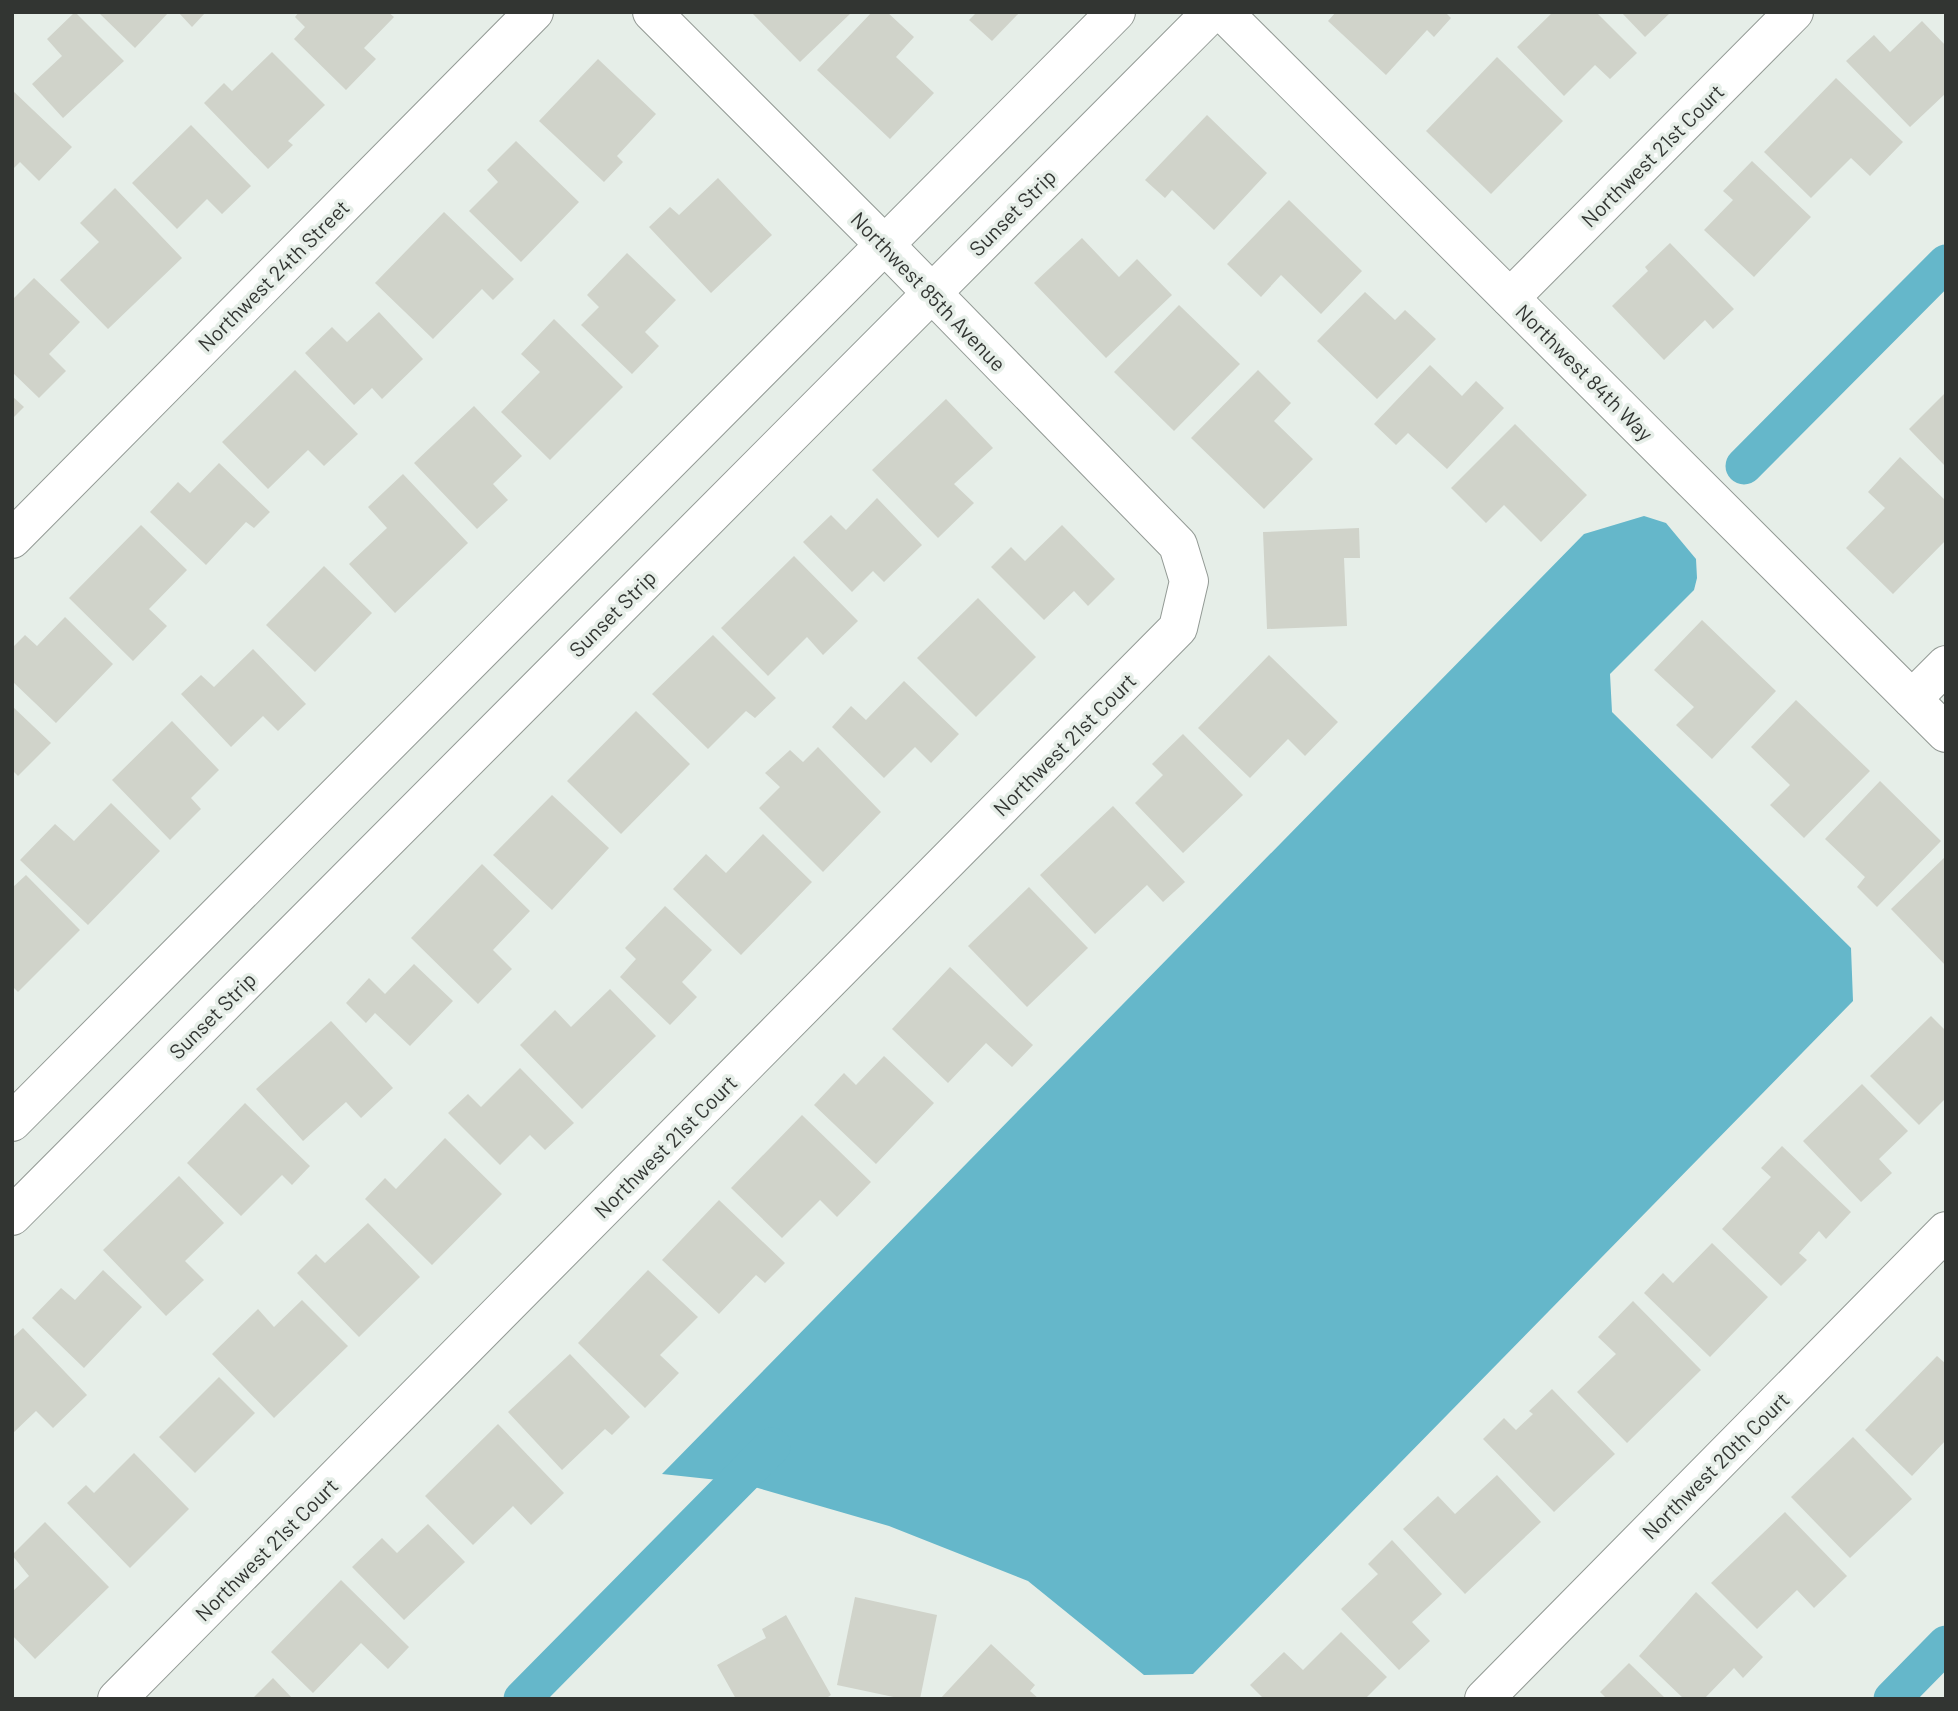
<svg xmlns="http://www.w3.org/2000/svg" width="1958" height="1711" viewBox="0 0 1958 1711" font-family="Barlow,sans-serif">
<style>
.water{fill:#65b7ca}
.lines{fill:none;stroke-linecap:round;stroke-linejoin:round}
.canal{stroke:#65b7ca;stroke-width:37}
.building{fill:#d0d3ca}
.minor-casing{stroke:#939a95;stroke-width:40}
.tertiary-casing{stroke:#939a95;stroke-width:40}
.minor{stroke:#fff;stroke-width:38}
.tertiary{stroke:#fff;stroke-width:38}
.labels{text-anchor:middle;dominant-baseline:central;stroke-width:7;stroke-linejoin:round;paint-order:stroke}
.street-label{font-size:21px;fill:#323532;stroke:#e6eee8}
</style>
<rect width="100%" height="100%" fill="#e6eee8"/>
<polygon class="water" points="1644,516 1666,523 1696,559 1697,578 1694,590 1610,674 1612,712 1851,948 1853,1001 1193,1674 1144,1675 1028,1581 889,1526 737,1482 662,1474 1584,534"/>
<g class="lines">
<g class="canal">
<polyline points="1744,466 1946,263"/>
<polyline points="522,1699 772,1446"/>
<polyline points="1892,1699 1946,1644"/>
</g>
</g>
<g class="building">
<polygon points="75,12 124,61 63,118 32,84 62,56 47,39"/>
<polygon points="98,12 169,12 135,48"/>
<polygon points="178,12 206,12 192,27"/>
<polygon points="299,12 388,12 394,17 364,48 376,59 346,90 294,39 305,27 295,17"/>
<polygon points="751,12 852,12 800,62"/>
<polygon points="872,12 887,12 914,37 896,57 934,93 890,139 817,70"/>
<polygon points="977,12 1020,12 992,41 969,20"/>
<polygon points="1336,12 1445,12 1451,18 1434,37 1427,30 1386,75 1328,21"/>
<polygon points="1553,12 1596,12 1637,53 1610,79 1595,65 1564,96 1517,47"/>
<polygon points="1621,12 1671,12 1645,37"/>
<polygon points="1922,21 1946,46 1946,93 1910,127 1846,61 1874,35 1890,52"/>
<polygon points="272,52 325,105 288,141 293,145 268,169 204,103 224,83 232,91"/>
<polygon points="1497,57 1563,121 1491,194 1426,131"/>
<polygon points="598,59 656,114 617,156 623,162 604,182 539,121"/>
<polygon points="1836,78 1903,142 1870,176 1851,158 1811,198 1764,152"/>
<polygon points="12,90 72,147 39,181 20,162 12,170"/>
<polygon points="1207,115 1267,173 1214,230 1172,190 1165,198 1145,180"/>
<polygon points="191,125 251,186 222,214 207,199 177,229 132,183"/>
<polygon points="516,141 579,202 521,262 469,211 498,182 487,170"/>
<polygon points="1752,161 1811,217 1754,277 1704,230 1733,200 1723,191"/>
<polygon points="718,178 772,235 711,293 649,227 670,207 679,215"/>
<polygon points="115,188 182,258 108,329 60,280 99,242 80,223"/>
<polygon points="1289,200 1362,271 1321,314 1281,275 1261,297 1227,264"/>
<polygon points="444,212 514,279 493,300 482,289 433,339 375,283"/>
<polygon points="1082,238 1119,277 1137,259 1172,295 1106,358 1034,283"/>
<polygon points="1670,243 1734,309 1713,329 1705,320 1664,360 1612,306 1648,271 1645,267"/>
<polygon points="627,253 676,300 645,332 659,346 632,374 581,325 599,307 587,295"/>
<polygon points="34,278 80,322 49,354 66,371 39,398 12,372 12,300"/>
<polygon points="1365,292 1395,320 1405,310 1436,339 1377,399 1317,341"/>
<polygon points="1179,305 1240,364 1174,431 1114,372"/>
<polygon points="379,312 423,359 382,399 372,388 354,405 305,353 332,327 347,342"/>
<polygon points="554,319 623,387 550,460 501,412 540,372 521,354"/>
<polygon points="1430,365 1462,396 1476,381 1504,408 1447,469 1408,433 1396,445 1374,424"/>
<polygon points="295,370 358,434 324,466 308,450 268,489 222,442"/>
<polygon points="1258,370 1291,403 1274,421 1313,459 1264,509 1191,438"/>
<polygon points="1946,392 1946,467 1909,429"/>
<polygon points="12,396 24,407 12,419"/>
<polygon points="946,399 993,448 954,484 974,503 938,538 872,470"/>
<polygon points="474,406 522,456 493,484 508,500 477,529 414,463"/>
<polygon points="1515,424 1587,495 1541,542 1504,505 1486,523 1451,488"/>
<polygon points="1900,457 1946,501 1946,540 1893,594 1846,548 1885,508 1868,492"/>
<polygon points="219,463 270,512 254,528 246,522 206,565 150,512 178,482 190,493"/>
<polygon points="403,474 468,543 395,613 349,564 387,528 368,507"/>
<polygon points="877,498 922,545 884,582 873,571 852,592 803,542 831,515 846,530"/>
<polygon points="141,525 187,570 149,609 167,626 133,661 69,598"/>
<polygon points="1062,525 1115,579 1088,606 1074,591 1044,620 991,567 1011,547 1025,561"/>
<polygon points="1359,528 1360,558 1344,558 1347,626 1267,629 1263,532"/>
<polygon points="794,556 858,621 823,655 807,637 768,676 721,628"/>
<polygon points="324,566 372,613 315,672 266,625"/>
<polygon points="978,598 1036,657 976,717 917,658"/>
<polygon points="65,617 113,664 56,723 12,681 12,648 25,635 37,646"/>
<polygon points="1702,620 1776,691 1712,759 1676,725 1694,707 1654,670"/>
<polygon points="713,635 776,698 755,718 746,711 708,749 652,694"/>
<polygon points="253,649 306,704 278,731 263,716 231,747 181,694 201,675 214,687"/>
<polygon points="1269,655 1338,722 1305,756 1288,739 1250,778 1198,728"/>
<polygon points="904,681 959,734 931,763 915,747 884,778 832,727 851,706 866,720"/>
<polygon points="1796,700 1870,771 1804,838 1770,805 1790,785 1751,747"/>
<polygon points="12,706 51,743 18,776 12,770"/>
<polygon points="636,711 690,764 621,834 567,781"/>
<polygon points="172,721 219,770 191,798 201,809 170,840 112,780"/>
<polygon points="1183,734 1243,795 1183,853 1135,803 1163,775 1152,764"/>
<polygon points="818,747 881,812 823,872 759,808 780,787 765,773 790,750 803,762"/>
<polygon points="1880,781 1941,841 1877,907 1857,887 1865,877 1825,839"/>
<polygon points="552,795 609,848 552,910 493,855"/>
<polygon points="111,803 160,851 88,925 20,860 55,824 74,841"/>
<polygon points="1113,806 1185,882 1163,902 1147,885 1095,934 1040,875"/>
<polygon points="763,834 812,882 741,955 673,889 706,854 726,873"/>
<polygon points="1946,856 1946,966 1891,909"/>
<polygon points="482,864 530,911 493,950 512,969 478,1004 411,938"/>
<polygon points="26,875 80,930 18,992 12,986 12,888"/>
<polygon points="1029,887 1088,948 1027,1007 968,946"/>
<polygon points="665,906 712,950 682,982 697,997 670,1025 620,977 636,959 625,948"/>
<polygon points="414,964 453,1001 410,1046 375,1013 366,1023 346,1003 369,978 385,994"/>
<polygon points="950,967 1033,1045 1012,1067 986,1043 948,1083 892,1029"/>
<polygon points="610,989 656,1036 582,1109 520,1045 555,1010 571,1027"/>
<polygon points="1931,1016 1946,1031 1946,1098 1919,1125 1870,1076"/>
<polygon points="331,1021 393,1088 361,1118 346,1102 303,1141 256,1089"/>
<polygon points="884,1056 934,1103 876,1164 814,1105 844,1073 856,1085"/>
<polygon points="520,1068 574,1123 545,1150 530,1135 500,1165 448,1113 468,1094 481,1107"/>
<polygon points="1862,1084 1908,1131 1879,1159 1892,1173 1861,1202 1803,1141"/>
<polygon points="245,1103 310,1166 292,1185 282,1175 241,1216 187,1163"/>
<polygon points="802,1115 871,1182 837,1217 820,1200 782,1238 731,1188"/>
<polygon points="445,1138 502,1194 432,1265 365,1199 385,1178 396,1189"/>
<polygon points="1782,1146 1851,1212 1826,1239 1819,1231 1799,1253 1807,1260 1781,1286 1722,1229 1771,1177 1761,1168"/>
<polygon points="179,1176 224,1223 185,1261 204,1280 166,1316 103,1250"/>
<polygon points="719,1200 785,1263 765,1283 756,1275 719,1314 662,1260"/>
<polygon points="368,1223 420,1277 359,1337 297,1273 316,1254 325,1263"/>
<polygon points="1712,1243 1768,1297 1710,1357 1644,1293 1663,1273 1673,1283"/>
<polygon points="103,1270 142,1307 84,1368 32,1318 61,1288 75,1300"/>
<polygon points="648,1270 698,1317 660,1355 679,1373 645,1408 578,1343"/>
<polygon points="302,1300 348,1346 274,1418 212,1354 258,1309 274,1327"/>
<polygon points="1633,1301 1701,1370 1627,1443 1577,1392 1616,1354 1598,1337"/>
<polygon points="23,1328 87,1395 53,1428 36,1411 12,1434 12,1338"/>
<polygon points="570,1354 630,1417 612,1435 605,1429 562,1470 508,1412"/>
<polygon points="1937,1356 1946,1364 1946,1440 1912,1476 1865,1430"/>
<polygon points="219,1377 255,1413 195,1473 159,1437"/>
<polygon points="1552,1389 1615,1454 1554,1512 1483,1439 1504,1418 1516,1430 1533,1414 1529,1411"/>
<polygon points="498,1424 564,1493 531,1525 513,1506 473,1545 425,1496"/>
<polygon points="1853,1437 1912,1499 1850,1558 1791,1497"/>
<polygon points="134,1453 189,1509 130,1568 67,1503 86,1485 94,1493"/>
<polygon points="1497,1475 1541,1522 1465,1594 1403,1529 1438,1496 1455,1514"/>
<polygon points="1785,1512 1847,1576 1814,1608 1797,1590 1757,1629 1711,1583"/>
<polygon points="45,1522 109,1587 35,1659 12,1635 12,1592 29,1576 12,1555"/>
<polygon points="428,1524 465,1562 404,1620 352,1567 382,1538 397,1553"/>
<polygon points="1392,1540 1442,1594 1412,1622 1430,1641 1399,1670 1341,1609 1378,1574 1368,1564"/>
<polygon points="341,1580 409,1647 388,1669 361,1643 313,1693 271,1652"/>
<polygon points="1696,1592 1763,1657 1743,1678 1734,1668 1704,1699 1684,1699 1639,1656"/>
<polygon points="855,1597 937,1615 920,1699 903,1699 837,1685"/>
<polygon points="786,1615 831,1695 825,1699 736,1699 717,1665 766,1638 762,1629"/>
<polygon points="1341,1632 1387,1677 1365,1699 1264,1699 1250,1685 1284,1652 1303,1670"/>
<polygon points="991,1644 1035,1685 1030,1691 1039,1699 940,1699"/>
<polygon points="1629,1663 1666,1699 1607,1699 1600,1692"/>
<polygon points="273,1678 293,1699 252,1699"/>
</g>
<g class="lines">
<g class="minor-casing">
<g id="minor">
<polyline points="1223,12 1946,733"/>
<polyline points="1510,298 1794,12"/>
<polyline points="12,539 534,12"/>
<polyline points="1912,699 1946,665"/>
<polyline points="117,1699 1178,628 1189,581 1178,545 884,244 652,12"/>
<polyline points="1484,1699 1946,1231"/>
</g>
</g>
<g class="tertiary-casing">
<g id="tertiary">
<polyline points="12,1122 1116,12"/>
<polyline points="12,1216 1212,12"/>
</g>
</g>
<use href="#minor" class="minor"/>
<use href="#tertiary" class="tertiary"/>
</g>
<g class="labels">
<g class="street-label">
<text transform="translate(1652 155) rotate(-45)">Northwest 21st Court</text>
<text transform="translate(1012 212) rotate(-45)">Sunset Strip</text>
<text transform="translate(273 275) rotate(-45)">Northwest 24th Street</text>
<text transform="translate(929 291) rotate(46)">Northwest 85th Avenue</text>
<text transform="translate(1585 372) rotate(45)">Northwest 84th Way</text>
<text transform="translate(612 613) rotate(-45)">Sunset Strip</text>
<text transform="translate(1064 744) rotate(-45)">Northwest 21st Court</text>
<text transform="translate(212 1015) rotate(-45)">Sunset Strip</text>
<text transform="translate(665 1146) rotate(-45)">Northwest 21st Court</text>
<text transform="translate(1715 1465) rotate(-45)">Northwest 20th Court</text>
<text transform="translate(266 1549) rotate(-45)">Northwest 21st Court</text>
</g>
</g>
<rect width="1958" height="1711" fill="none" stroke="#323532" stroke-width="28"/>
</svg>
